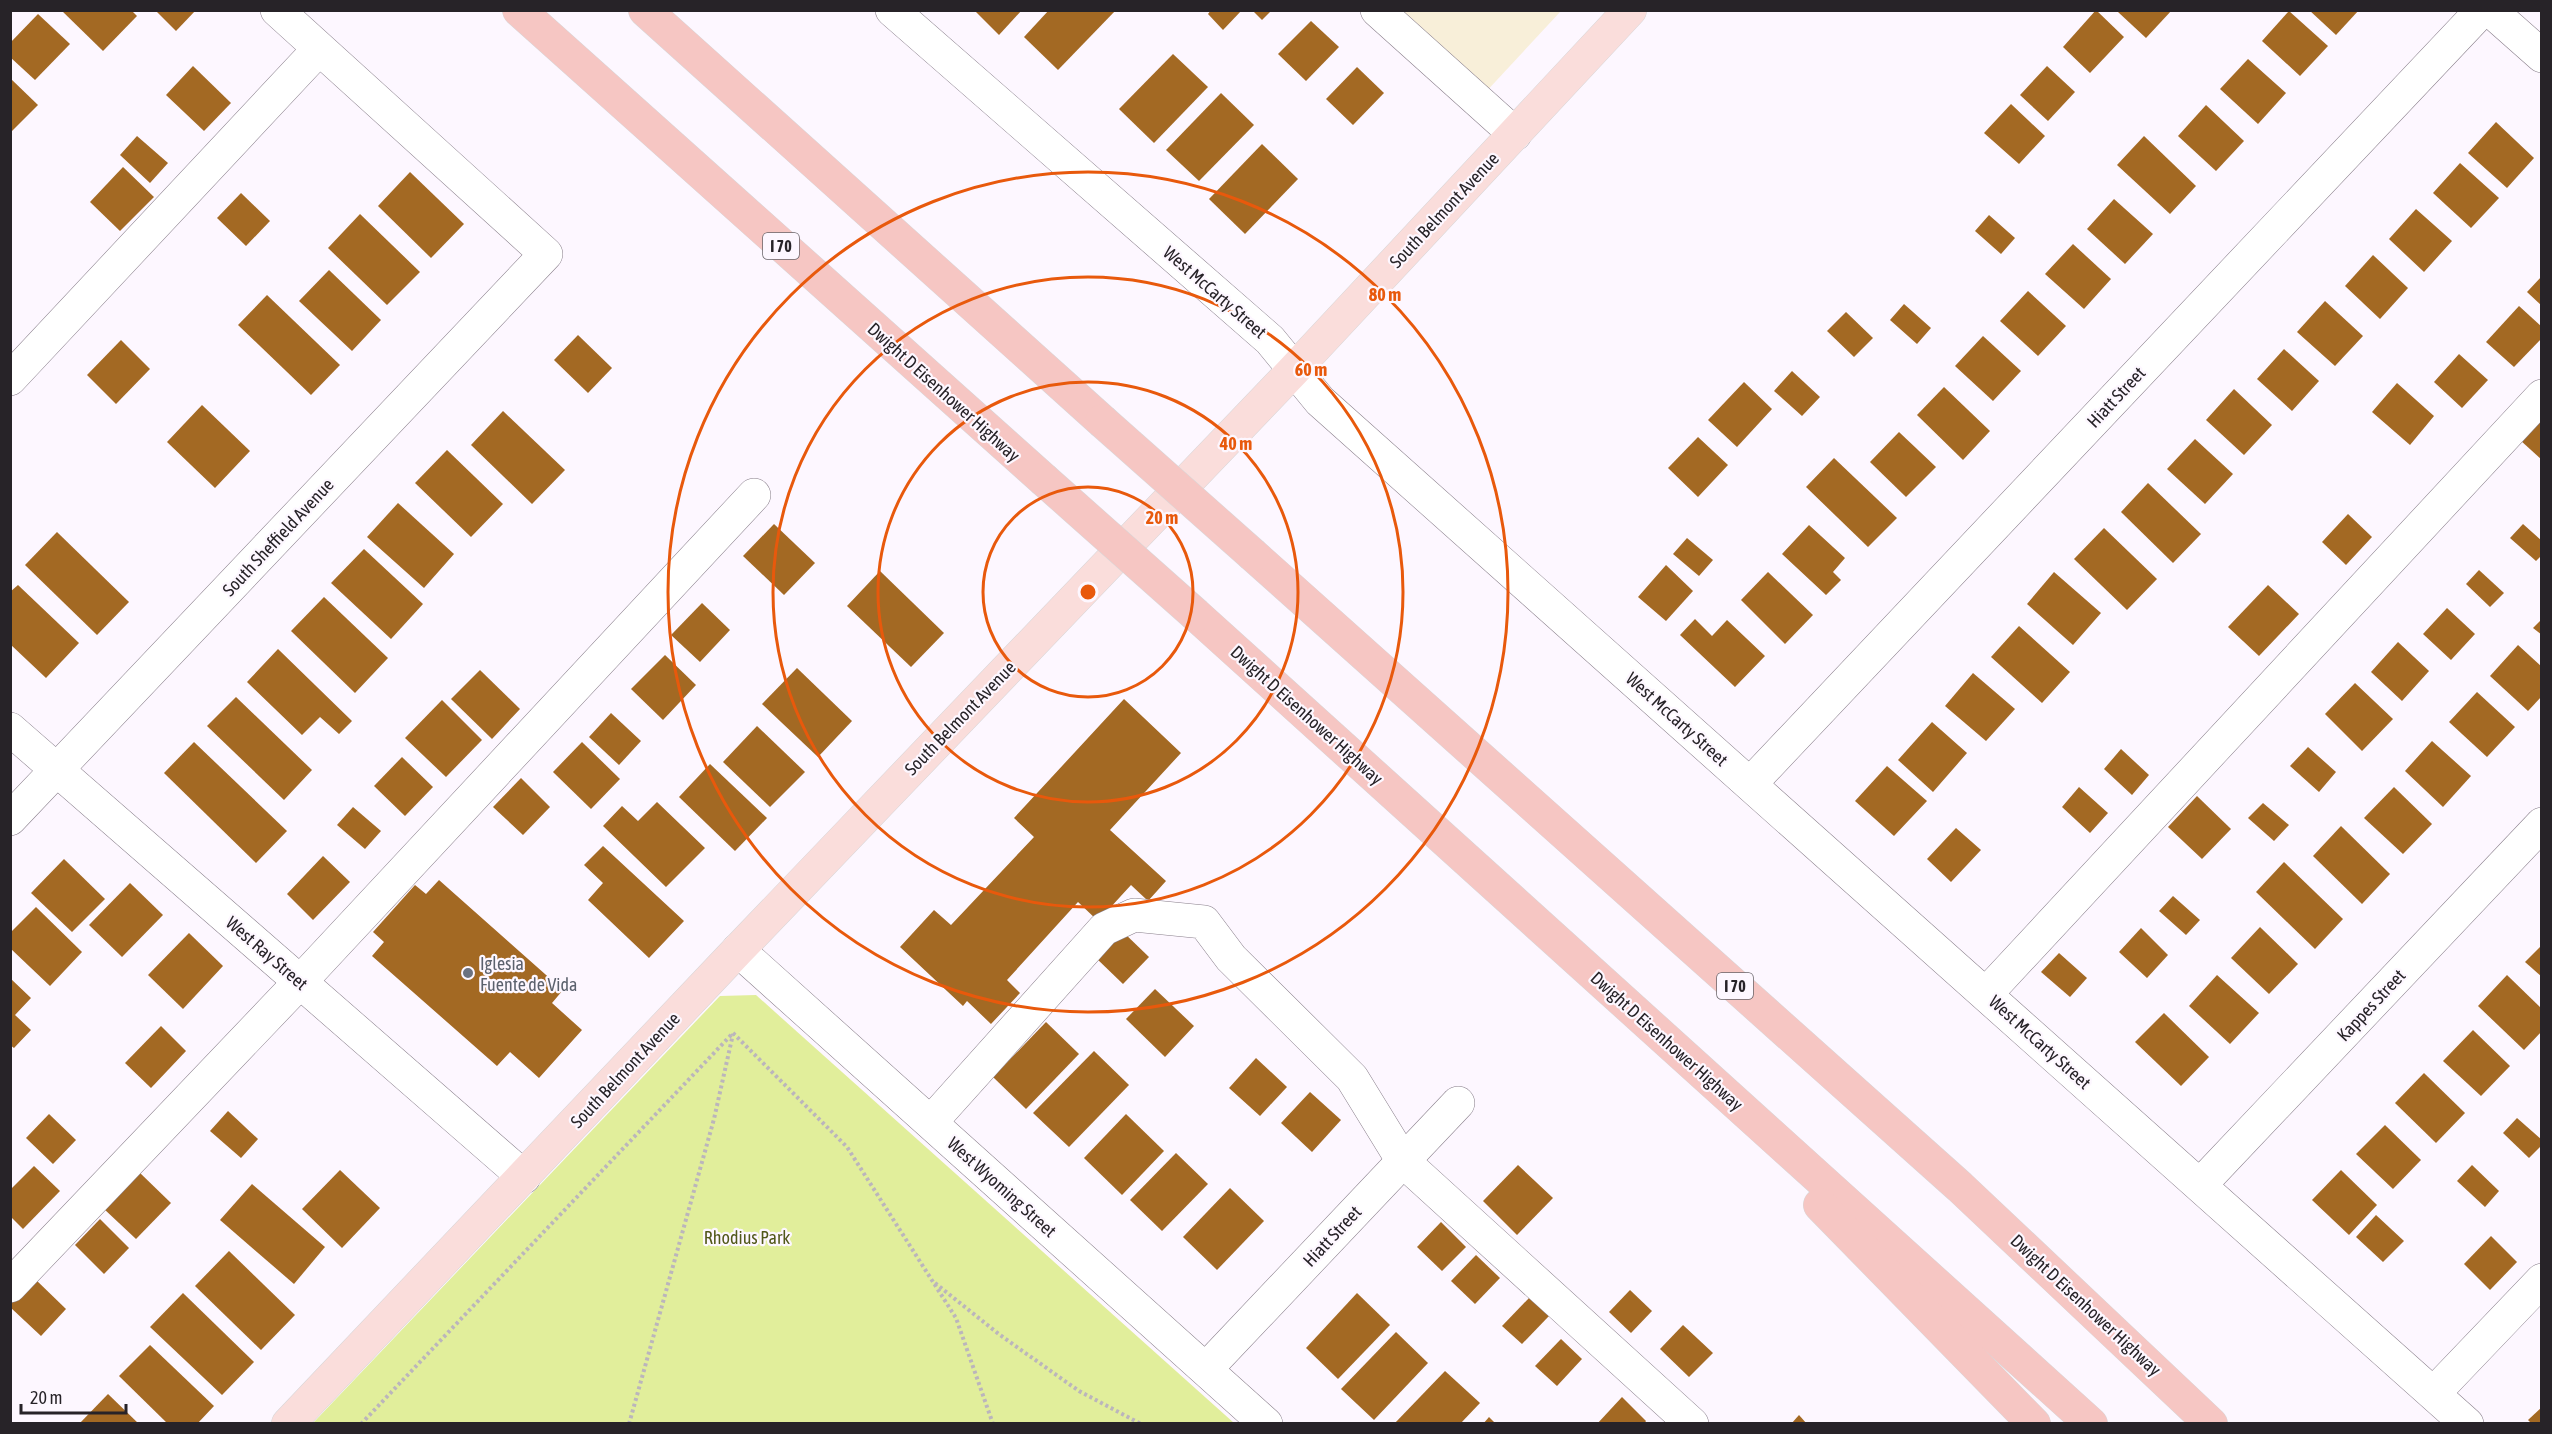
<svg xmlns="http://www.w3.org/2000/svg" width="2552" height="1434" viewBox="0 0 2552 1434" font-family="'Asap Condensed',sans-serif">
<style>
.industrial{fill:#f8efd9}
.green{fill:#e1ee9b}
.building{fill:#a36923}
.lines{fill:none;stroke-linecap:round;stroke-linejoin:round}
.minor-casing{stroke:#897f8b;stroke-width:34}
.major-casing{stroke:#d8d7d8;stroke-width:34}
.highway-casing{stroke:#d8d7d8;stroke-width:34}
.path{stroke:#bbb5bc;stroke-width:4;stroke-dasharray:3 3;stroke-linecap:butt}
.minor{stroke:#fff;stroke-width:33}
.major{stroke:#fadddb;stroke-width:33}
.highway{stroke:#f6c6c3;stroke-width:33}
.highway-bridge-casing{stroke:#d8d7d8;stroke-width:34;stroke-linecap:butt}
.highway-bridge{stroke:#f6c6c3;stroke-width:33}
.ring{fill:none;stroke:#e8590c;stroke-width:3}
.worship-dot{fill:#6b7280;stroke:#fdf7ff;stroke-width:2}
.labels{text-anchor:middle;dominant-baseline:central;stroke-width:4.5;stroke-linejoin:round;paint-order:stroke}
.shield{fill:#fdf7ff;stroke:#676368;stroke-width:1.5}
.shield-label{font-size:16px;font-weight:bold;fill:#272328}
.street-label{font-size:18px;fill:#272328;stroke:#fdf7ff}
.worship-label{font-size:18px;fill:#5b616d;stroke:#fdf7ff;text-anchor:start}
.park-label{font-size:18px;fill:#51581a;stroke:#fdf7ff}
.centre{fill:#e8590c;stroke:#fdf7ff;stroke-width:3}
.ring-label{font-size:18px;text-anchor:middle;font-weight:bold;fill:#e8590c;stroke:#fdf7ff;stroke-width:4.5;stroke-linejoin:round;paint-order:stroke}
</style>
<rect width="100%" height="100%" fill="#fdf7ff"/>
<polygon class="industrial" points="1388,11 1561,11 1483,95"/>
<polygon class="green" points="756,995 1234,1423 313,1423 720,996"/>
<g class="building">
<polygon points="61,10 131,10 137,16 103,51"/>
<polygon points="155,10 196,10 176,31"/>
<polygon points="974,10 1022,10 999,35"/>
<polygon points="1049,10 1116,10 1058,70 1024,37"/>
<polygon points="1211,10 1242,10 1223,30 1208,14"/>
<polygon points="1252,10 1272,10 1262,20"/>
<polygon points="2096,10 2124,37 2090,73 2063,47"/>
<polygon points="2120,10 2172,10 2146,38 2118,12"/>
<polygon points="2309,10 2359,10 2336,35"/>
<polygon points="2289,11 2328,46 2300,76 2262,41"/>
<polygon points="38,14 70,44 35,80 10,57 10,43"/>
<polygon points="1311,21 1339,47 1306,81 1278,54"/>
<polygon points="1173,54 1208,87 1154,143 1119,109"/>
<polygon points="2248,59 2286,93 2258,124 2220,89"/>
<polygon points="193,66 231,103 204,131 166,95"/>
<polygon points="2047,66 2075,92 2048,121 2020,95"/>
<polygon points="1357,67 1384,93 1353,125 1326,99"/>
<polygon points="10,78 38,105 10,133"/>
<polygon points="1221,93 1254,125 1199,181 1166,150"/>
<polygon points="2011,104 2045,136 2019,164 1984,133"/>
<polygon points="2206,105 2244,141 2216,171 2178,136"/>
<polygon points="2496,122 2534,158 2507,188 2468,153"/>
<polygon points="137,136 168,163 150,183 120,155"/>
<polygon points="2144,136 2196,186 2170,214 2117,165"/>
<polygon points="1262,144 1298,179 1245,234 1209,199"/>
<polygon points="2460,163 2499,198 2471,228 2433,193"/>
<polygon points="123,167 154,197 120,231 90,202"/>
<polygon points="410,172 464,224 431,258 378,206"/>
<polygon points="241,193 270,221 246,246 217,218"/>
<polygon points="2114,199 2153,234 2125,264 2087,229"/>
<polygon points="2416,209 2452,241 2424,272 2389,239"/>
<polygon points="360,214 420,272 387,305 328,248"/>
<polygon points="1989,215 2015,238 2001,254 1975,231"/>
<polygon points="2073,244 2111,279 2084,309 2045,274"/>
<polygon points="2373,255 2408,288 2380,319 2345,286"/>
<polygon points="329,270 381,320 352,351 299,301"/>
<polygon points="2542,276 2542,306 2527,292"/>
<polygon points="2028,291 2066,326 2038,356 2000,321"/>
<polygon points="267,295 340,365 311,395 238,325"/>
<polygon points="2325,301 2363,336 2335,366 2297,332"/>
<polygon points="1904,304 1931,328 1917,344 1890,320"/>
<polygon points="2519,306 2542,327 2542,338 2514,367 2486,342"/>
<polygon points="1846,312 1873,338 1854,357 1827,331"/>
<polygon points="578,335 612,368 588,393 554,360"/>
<polygon points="1983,336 2021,371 1993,401 1955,366"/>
<polygon points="121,340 150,369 116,404 87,375"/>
<polygon points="2284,349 2319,381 2292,411 2257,379"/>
<polygon points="2459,354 2488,380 2462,408 2434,382"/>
<polygon points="1792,371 1820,397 1802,416 1774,391"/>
<polygon points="1744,382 1772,409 1737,447 1708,420"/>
<polygon points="2397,383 2434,416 2410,445 2372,412"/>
<polygon points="1944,387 1990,431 1963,460 1917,415"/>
<polygon points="2234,389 2272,425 2244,455 2206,420"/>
<polygon points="202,405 250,451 215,488 167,442"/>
<polygon points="503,411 565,470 532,504 471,445"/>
<polygon points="2542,415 2542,460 2520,440"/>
<polygon points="1899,432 1936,467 1906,497 1870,462"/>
<polygon points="1698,437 1728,465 1698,497 1668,468"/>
<polygon points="2195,439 2233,474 2205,504 2167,469"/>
<polygon points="447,450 503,504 471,537 415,483"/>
<polygon points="1834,458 1897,518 1868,547 1806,487"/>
<polygon points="2148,483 2201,534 2173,563 2121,512"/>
<polygon points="398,503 454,554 424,588 367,537"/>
<polygon points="2348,514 2372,537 2346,565 2322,542"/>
<polygon points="774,524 815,563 784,595 743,556"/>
<polygon points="2523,524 2542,541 2542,555 2536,561 2510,538"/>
<polygon points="1809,525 1845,558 1833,572 1841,580 1826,595 1782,554"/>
<polygon points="2104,528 2157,579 2127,610 2074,559"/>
<polygon points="57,532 129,602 97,635 25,565"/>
<polygon points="1687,538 1713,560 1699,576 1673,554"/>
<polygon points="364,549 423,604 391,639 331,583"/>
<polygon points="1666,565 1693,591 1666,621 1638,597"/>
<polygon points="2479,570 2504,593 2490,607 2466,584"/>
<polygon points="880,571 944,633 911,667 847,606"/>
<polygon points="1768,572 1813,615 1785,644 1741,600"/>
<polygon points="2054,572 2101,613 2073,645 2027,604"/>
<polygon points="18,585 79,643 46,678 10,644 10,592"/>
<polygon points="2268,585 2299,614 2259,656 2228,627"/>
<polygon points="324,597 388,658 355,693 291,631"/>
<polygon points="702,603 730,630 700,662 671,635"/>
<polygon points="2447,608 2475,634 2451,660 2423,634"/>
<polygon points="1695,619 1712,636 1727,620 1765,656 1735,687 1680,635"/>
<polygon points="2542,619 2542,635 2533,628"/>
<polygon points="2019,626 2070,672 2042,703 1991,657"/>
<polygon points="2398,642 2429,671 2402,701 2371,672"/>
<polygon points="2518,645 2542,667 2542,696 2528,711 2490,676"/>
<polygon points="278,649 352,721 339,734 320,717 302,735 247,682"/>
<polygon points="665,655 696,685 663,720 631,689"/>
<polygon points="797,668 852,721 818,757 762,704"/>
<polygon points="480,670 520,709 492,739 451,699"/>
<polygon points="1973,673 2015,709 1986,741 1945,706"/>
<polygon points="2355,683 2393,719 2362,751 2325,714"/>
<polygon points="2477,692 2515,727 2487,757 2449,722"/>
<polygon points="236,697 312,770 284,800 207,726"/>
<polygon points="1124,699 1181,753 1110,830 1166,881 1148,901 1131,885 1098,921 1078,902 1007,980 1020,993 991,1024 967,1001 963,1006 900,947 934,910 951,925 1034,837 1014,818"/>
<polygon points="442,700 482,740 446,777 405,738"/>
<polygon points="611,713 641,741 619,765 589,737"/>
<polygon points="1932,722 1967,753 1933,792 1898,760"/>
<polygon points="757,726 805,772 770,807 723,762"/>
<polygon points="2432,741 2471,776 2443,807 2405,771"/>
<polygon points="194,742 287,831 256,863 164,773"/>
<polygon points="582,742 620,779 591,809 553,772"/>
<polygon points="2308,747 2336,772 2319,792 2290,766"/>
<polygon points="2121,749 2149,775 2132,795 2104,769"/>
<polygon points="402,757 433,787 405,816 374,786"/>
<polygon points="710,764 767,818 735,851 679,797"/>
<polygon points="1887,766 1927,801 1894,836 1855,801"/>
<polygon points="521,778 550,807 523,835 493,807"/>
<polygon points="2079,787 2108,813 2090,833 2062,807"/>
<polygon points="2394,787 2432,824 2403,854 2364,818"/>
<polygon points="2197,796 2231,829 2202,859 2168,827"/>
<polygon points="657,802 705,848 666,887 603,826 622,806 638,821"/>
<polygon points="2263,803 2289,825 2274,841 2248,818"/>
<polygon points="353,807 381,831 365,849 337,825"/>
<polygon points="2341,826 2390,874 2362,904 2313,856"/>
<polygon points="1956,828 1981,850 1951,882 1927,859"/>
<polygon points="603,846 684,921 649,958 588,900 603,883 584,865"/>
<polygon points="323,856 350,882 313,920 287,894"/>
<polygon points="64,859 105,899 72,932 31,893"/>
<polygon points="2284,862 2343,919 2315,949 2256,892"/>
<polygon points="439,880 563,990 552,1003 582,1030 539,1078 510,1052 497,1066 372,956 384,942 373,932 415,885 426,894"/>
<polygon points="130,883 163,915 122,957 89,925"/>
<polygon points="2173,896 2200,920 2186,935 2159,911"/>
<polygon points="36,907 82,952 50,986 10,948 10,933"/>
<polygon points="2260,927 2298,964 2269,994 2231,958"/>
<polygon points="2141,928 2168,955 2147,978 2119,952"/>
<polygon points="1121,930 1149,957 1123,984 1095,957"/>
<polygon points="189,933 223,966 183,1009 148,975"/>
<polygon points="2542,945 2542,977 2525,962"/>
<polygon points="2059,953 2087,978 2070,997 2041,972"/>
<polygon points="2217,975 2259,1013 2230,1044 2189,1006"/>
<polygon points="2507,975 2542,1009 2542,1031 2524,1050 2478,1006"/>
<polygon points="10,978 31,998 15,1015 31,1030 14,1048 10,1045"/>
<polygon points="1155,989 1194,1026 1165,1057 1126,1019"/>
<polygon points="2164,1013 2209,1057 2181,1086 2135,1042"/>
<polygon points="1046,1022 1079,1054 1026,1109 993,1077"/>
<polygon points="161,1026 186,1051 151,1088 125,1063"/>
<polygon points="2473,1030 2510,1066 2481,1096 2443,1061"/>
<polygon points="1094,1051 1129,1085 1069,1147 1033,1113"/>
<polygon points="1256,1058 1287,1087 1260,1116 1229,1088"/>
<polygon points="2424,1073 2465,1113 2436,1143 2395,1103"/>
<polygon points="1310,1092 1341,1120 1312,1152 1281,1123"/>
<polygon points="228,1111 258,1139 241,1158 210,1131"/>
<polygon points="49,1114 76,1140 53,1164 26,1138"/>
<polygon points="1126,1114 1164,1151 1122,1195 1084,1158"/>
<polygon points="2517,1118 2542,1140 2542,1145 2529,1158 2503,1133"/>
<polygon points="2385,1125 2421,1160 2393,1189 2356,1154"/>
<polygon points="1176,1153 1208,1184 1162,1231 1130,1200"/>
<polygon points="1518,1165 1553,1198 1517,1235 1483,1201"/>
<polygon points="2472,1165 2499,1191 2485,1207 2457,1181"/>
<polygon points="34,1166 60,1191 23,1229 10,1216 10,1190"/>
<polygon points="340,1170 380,1208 342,1248 302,1209"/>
<polygon points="2341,1170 2377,1205 2349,1235 2312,1200"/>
<polygon points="139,1172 171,1203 136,1239 103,1208"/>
<polygon points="252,1184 325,1247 294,1284 220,1220"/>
<polygon points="1230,1188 1264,1221 1217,1270 1183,1237"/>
<polygon points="2376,1215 2404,1241 2383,1262 2356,1237"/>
<polygon points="100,1219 129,1248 104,1274 75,1245"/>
<polygon points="1441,1222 1466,1247 1442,1271 1417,1247"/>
<polygon points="2491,1236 2517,1262 2490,1290 2464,1264"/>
<polygon points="229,1251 295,1315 261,1350 195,1286"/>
<polygon points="1476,1255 1500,1278 1475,1304 1451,1281"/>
<polygon points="34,1278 66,1309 41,1336 10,1307 10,1303"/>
<polygon points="1630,1290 1652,1311 1631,1333 1609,1312"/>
<polygon points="183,1293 254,1362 222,1395 150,1327"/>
<polygon points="1357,1293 1390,1325 1338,1379 1306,1348"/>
<polygon points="1529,1298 1549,1316 1522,1344 1502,1326"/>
<polygon points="1683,1325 1713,1353 1689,1377 1660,1349"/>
<polygon points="1396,1332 1428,1363 1374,1420 1341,1389"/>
<polygon points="1561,1339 1582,1359 1557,1386 1535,1366"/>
<polygon points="150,1345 214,1406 197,1424 168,1424 119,1376"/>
<polygon points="1445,1371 1480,1403 1460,1424 1394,1424"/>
<polygon points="108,1394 139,1424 79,1424"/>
<polygon points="1622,1397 1646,1421 1644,1424 1597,1424"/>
<polygon points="2542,1407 2542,1424 2532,1424 2528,1420"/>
<polygon points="1799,1415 1807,1424 1791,1424"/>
<polygon points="1489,1417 1496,1424 1483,1424"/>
</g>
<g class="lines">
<g class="minor-casing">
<g id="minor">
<polyline points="892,10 1270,340 1320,401 2467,1424"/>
<polyline points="1377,10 1515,134"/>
<polyline points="2490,10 2542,56"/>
<polyline points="10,379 319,49"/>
<polyline points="10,729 524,1177"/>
<polyline points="1750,784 2482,10"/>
<polyline points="10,819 546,254 277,10"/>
<polyline points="738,950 1266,1424"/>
<polyline points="1986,994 2542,396"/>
<polyline points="931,1122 1104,929 1134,915 1204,922 1231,958 1352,1078 1403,1161 1692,1424"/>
<polyline points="2200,1185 2542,824"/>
<polyline points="10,1286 300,982 754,495"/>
<polyline points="1206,1369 1458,1103"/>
<polyline points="2434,1393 2542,1280"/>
</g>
</g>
<g class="major-casing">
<polyline id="major" points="288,1424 738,950 1293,371 1630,10"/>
</g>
<g class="highway-casing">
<g id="highway">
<polyline points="519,10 1043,479"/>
<polyline points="645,10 1102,421"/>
<polyline points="1253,555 1960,1187 2211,1424"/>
<polyline points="1196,615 2091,1424"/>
<polyline points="1820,1205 2034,1424"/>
</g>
</g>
<g class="path">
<polyline points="733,1033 847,1147 956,1318 993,1424"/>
<polyline points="935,1283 1000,1335 1079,1391 1141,1424"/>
<polyline points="361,1424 733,1033"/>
<polyline points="629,1424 714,1119 733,1034"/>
</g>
<use href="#minor" class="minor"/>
<use href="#major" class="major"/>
<use href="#highway" class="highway"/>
<g class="highway-bridge-casing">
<g id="highway-bridge">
<polyline points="1102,421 1253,555"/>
<polyline points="1043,479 1196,615"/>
</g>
</g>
<use href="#highway-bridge" class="highway-bridge"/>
</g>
<g class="ring">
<circle cx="1088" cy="592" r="105"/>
<circle cx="1088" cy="592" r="210"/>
<circle cx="1088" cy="592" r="315"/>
<circle cx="1088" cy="592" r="420"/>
</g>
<circle class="worship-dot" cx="468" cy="973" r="6"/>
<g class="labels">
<g class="shield">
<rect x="763" y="233" width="36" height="26" rx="4.5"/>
<rect x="1717" y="973" width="36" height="26" rx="4.5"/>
</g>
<g class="shield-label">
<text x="781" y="246">I 70</text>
<text x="1735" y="986">I 70</text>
</g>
<g class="street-label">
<text transform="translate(1444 210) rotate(-47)">South Belmont Avenue</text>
<text transform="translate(1215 292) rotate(41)">West McCarty Street</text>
<text transform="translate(944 392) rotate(42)">Dwight D Eisenhower Highway</text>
<text transform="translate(2116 397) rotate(-47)">Hiatt Street</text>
<text transform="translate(278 537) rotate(-47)">South Sheffield Avenue</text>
<text transform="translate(1307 715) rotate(42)">Dwight D Eisenhower Highway</text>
<text transform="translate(960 718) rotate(-46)">South Belmont Avenue</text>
<text transform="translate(1677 719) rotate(42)">West McCarty Street</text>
<text transform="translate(267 953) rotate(41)">West Ray Street</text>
<text transform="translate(2371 1005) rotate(-47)">Kappes Street</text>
<text transform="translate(1667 1041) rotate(42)">Dwight D Eisenhower Highway</text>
<text transform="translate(2040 1042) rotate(42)">West McCarty Street</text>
<text transform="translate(625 1070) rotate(-47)">South Belmont Avenue</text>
<text transform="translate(1002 1187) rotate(42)">West Wyoming Street</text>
<text transform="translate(1332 1236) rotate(-47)">Hiatt Street</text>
<text transform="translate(2086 1305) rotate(43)">Dwight D Eisenhower Highway</text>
</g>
<g class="worship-label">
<text x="480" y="963">Iglesia<tspan x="480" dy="21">Fuente de Vida</tspan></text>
</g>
<g class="park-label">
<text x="747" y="1237">Rhodius Park</text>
</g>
</g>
<circle cx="1088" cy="592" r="9" class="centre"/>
<g class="ring-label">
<text x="1385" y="301">80 m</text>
<text x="1311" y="376">60 m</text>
<text x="1236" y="450">40 m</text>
<text x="1162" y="524">20 m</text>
</g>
<rect width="2552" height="1434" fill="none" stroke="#272328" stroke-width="24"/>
<path d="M21 1404v9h105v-9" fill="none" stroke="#272328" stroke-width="3"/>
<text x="30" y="1404" font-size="18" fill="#272328" stroke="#fdf7ff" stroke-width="4.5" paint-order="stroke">20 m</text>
</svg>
